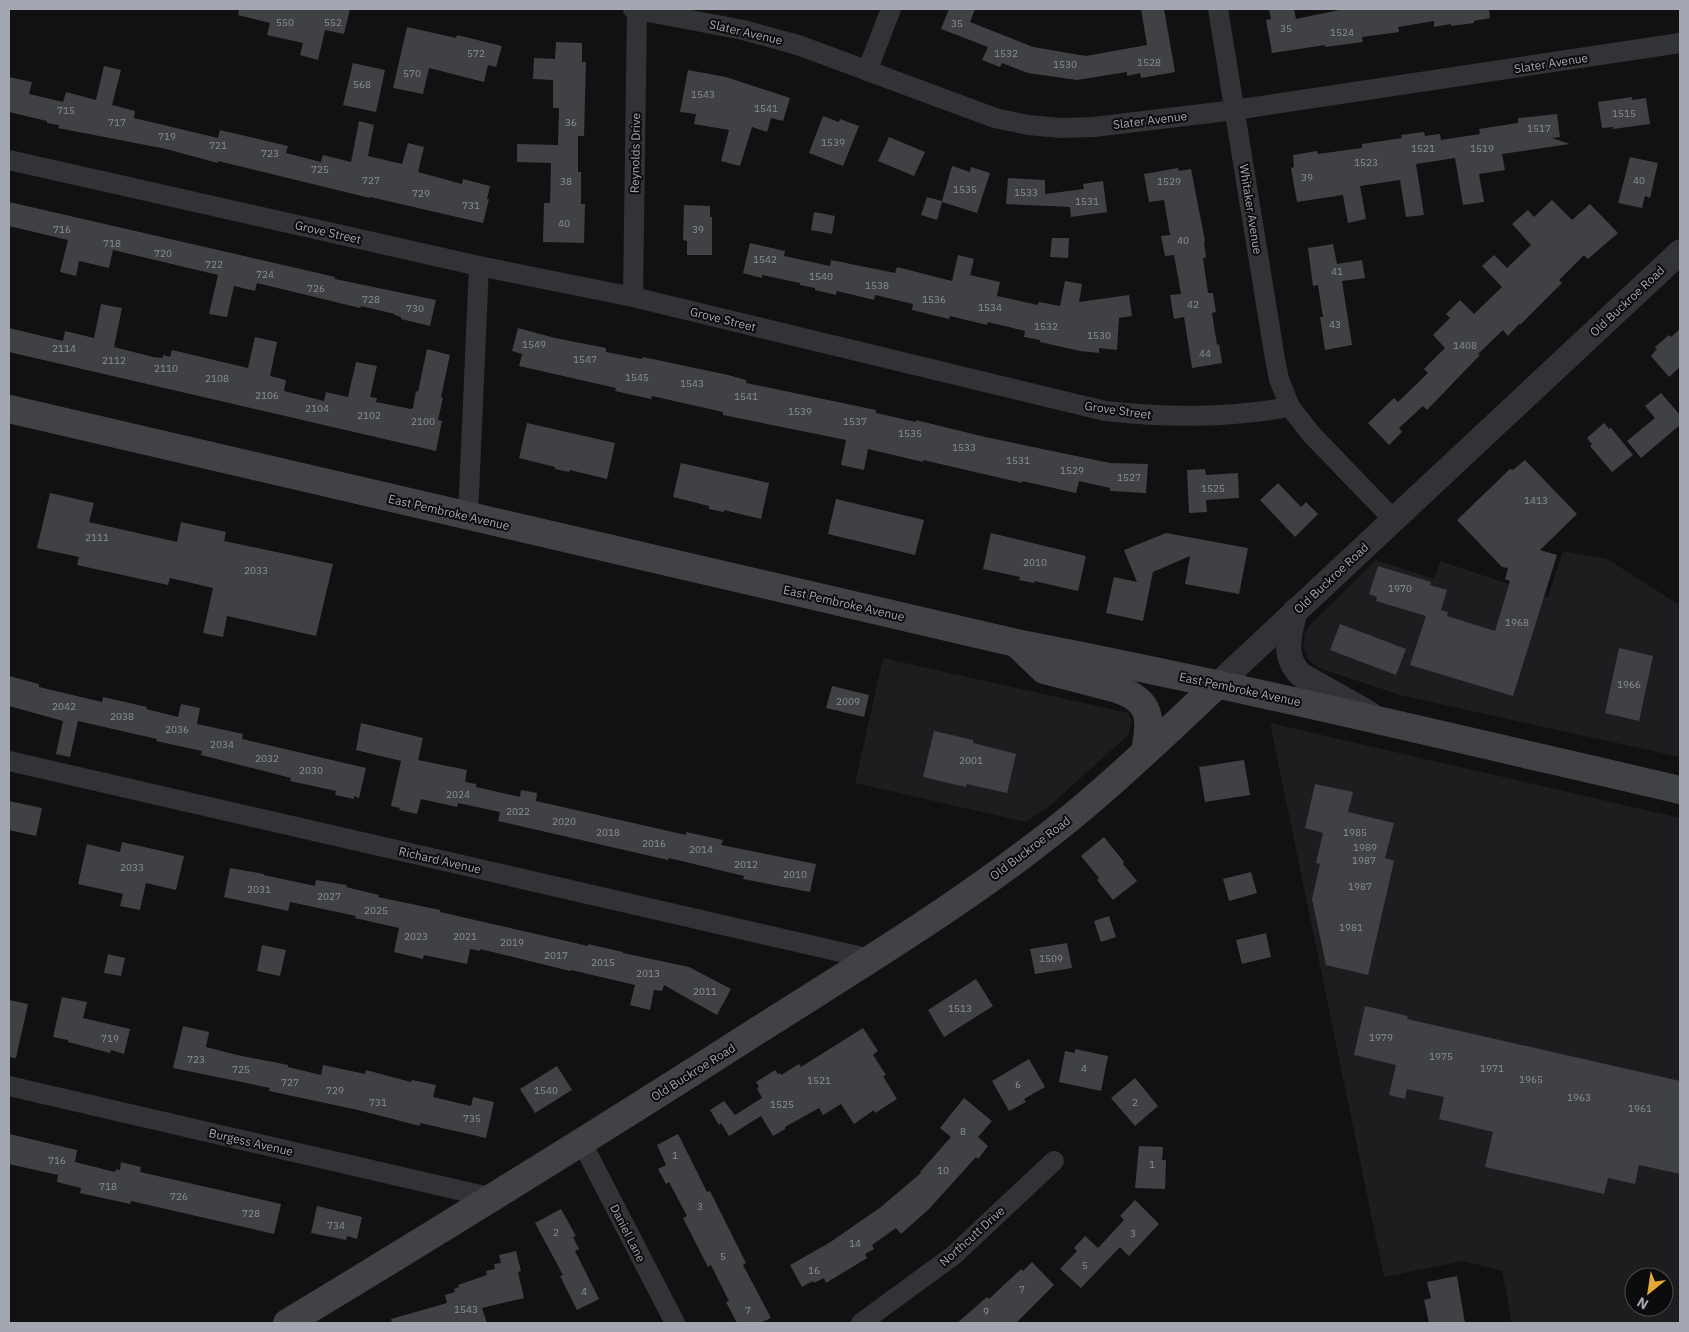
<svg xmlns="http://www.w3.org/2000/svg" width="1689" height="1332" viewBox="0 0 1689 1332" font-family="'IBM Plex Sans',sans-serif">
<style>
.built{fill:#1d1d1f;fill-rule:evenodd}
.building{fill:#404145}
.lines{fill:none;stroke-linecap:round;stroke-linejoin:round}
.minor{stroke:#323337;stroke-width:20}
.tertiary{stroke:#323337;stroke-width:25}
.secondary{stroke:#404246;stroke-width:28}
.labels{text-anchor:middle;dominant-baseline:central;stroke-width:4;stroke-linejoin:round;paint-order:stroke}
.number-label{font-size:10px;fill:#8a8e97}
.street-label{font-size:12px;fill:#a3a7b2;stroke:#0c0c0d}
</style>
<rect width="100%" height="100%" fill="#111112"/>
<g class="built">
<polygon points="1563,551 1607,559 1680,605 1680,757 1400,695 1319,668 1308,659 1303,646 1305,633 1310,625 1376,560 1434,579 1440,561 1548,597"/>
<polygon points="883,658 1128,713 1132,720 1128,735 1053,803 1026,822 855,783"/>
<path d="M1270 723 1680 818V1322L1512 1323 1502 1271 1463 1261 1384 1277ZM1634 1277H1664V1307H1634Z"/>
</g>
<g class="building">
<polygon points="239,9 350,9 344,34 325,30 318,60 300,55 303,43 267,35 270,23 238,15"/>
<polygon points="949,9 975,9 970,22 1033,47 1086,56 1147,45 1141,9 1164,9 1175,72 1141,78 1140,73 1127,76 1127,72 1077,80 1028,73 1002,63 1000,67 982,60 988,47 941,29"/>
<polygon points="1269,9 1294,9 1296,19 1344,9 1489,9 1490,18 1474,21 1474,23 1451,26 1451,24 1434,27 1434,21 1398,27 1399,32 1362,37 1363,42 1325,47 1325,45 1272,53 1266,20 1271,19"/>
<polygon points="407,27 456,38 457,35 502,46 496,67 488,65 484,82 429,68 423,94 393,88"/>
<polygon points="556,42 582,43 582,62 586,62 584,136 578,136 578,172 581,172 581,204 585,204 584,243 543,242 544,203 550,203 551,163 517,162 517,144 558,145 559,108 553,108 553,80 533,79 534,58 555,59"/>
<polygon points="353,63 385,70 376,112 343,105"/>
<polygon points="104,66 121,70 112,105 135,111 134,118 218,138 220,130 288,146 286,153 321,162 323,155 351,162 359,121 374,125 368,156 402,164 408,143 424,147 418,172 462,184 463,179 490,186 487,199 489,199 483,223 370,197 370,198 218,161 218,163 166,149 58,128 59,125 47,123 47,121 9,112 9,77 32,82 29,94 63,102 66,92 96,100"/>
<polygon points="688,70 726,77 790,98 783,121 771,118 767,132 752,127 740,166 721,161 729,130 694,124 696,114 680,112"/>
<polygon points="1632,97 1632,100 1646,98 1650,124 1613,129 1613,127 1602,128 1598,102"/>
<polygon points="1557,114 1560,137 1552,138 1570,144 1502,154 1505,170 1479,174 1484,202 1463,205 1455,158 1416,164 1424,215 1406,217 1400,180 1360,186 1366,219 1348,223 1343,195 1297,202 1291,168 1294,167 1293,155 1317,151 1318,154 1362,148 1362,144 1402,138 1401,135 1424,132 1425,136 1440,134 1441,140 1480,134 1479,129 1518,123 1518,118"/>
<polygon points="823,116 839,122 840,119 859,126 843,166 809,153"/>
<polygon points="889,137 925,152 914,176 878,161"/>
<polygon points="1630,157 1658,163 1650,198 1645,196 1642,208 1618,203"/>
<polygon points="952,166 970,172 971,167 990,173 977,213 942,202 937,220 921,215 927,197 942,201"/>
<polygon points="1178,168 1179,171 1191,169 1205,241 1204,241 1206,258 1203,258 1208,293 1213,293 1216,312 1212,313 1217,345 1219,344 1222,363 1192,368 1184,317 1174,319 1170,295 1181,294 1174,255 1165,256 1161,236 1170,235 1164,200 1149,202 1144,174"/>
<polygon points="1008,178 1045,180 1045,194 1084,189 1083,184 1103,181 1107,212 1071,217 1070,207 1006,204"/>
<polygon points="1552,200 1572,220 1590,204 1618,233 1588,259 1584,255 1559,280 1562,283 1520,325 1519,324 1508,336 1503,330 1478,354 1480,355 1427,410 1423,406 1399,428 1402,432 1389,445 1368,423 1394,398 1398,402 1428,373 1424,369 1445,348 1433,335 1450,318 1446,314 1460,300 1474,314 1502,287 1482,266 1494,255 1507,268 1531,245 1512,224 1528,210 1534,217"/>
<polygon points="9,202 266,261 335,277 335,279 436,300 430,326 401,319 401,317 395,315 395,314 361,306 360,308 257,283 255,291 234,286 227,317 209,314 218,275 113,250 109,268 79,261 76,276 60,272 68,240 9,226"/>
<polygon points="684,205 710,206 710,217 712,217 712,255 687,255 687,241 683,240"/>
<polygon points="814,212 835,216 832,234 811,230"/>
<polygon points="1052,238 1069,238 1068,258 1050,257"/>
<polygon points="750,243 785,251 784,256 830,266 831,260 895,273 897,267 952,281 958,255 974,259 970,275 1000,282 997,296 1038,305 1039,302 1060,306 1065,281 1082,284 1079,302 1129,295 1132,316 1119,318 1117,350 1099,348 1099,353 1080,351 1040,342 1040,340 1024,337 1025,331 988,322 987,325 950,316 949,319 912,310 913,304 875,295 874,300 837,291 836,295 815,290 815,288 800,285 800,283 762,275 762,278 743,273"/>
<polygon points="1333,244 1337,264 1362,260 1365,278 1342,281 1352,345 1325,350 1320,317 1323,317 1318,285 1313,286 1308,248"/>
<polygon points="101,304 122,308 114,347 153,357 163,358 163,355 170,357 172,350 248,368 255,337 277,342 270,376 286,380 284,391 324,401 326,392 348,397 356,362 377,366 370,397 377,398 376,402 411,409 413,408 416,391 418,392 427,349 450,355 441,397 443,398 438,420 442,421 436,451 9,352 9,328 63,341 65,331 94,338"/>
<polygon points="518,328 555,338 606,348 606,352 642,359 643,357 728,375 746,380 746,383 876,410 876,413 916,422 916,420 985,437 1110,463 1148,464 1146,493 1110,491 1110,488 1079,481 1076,493 1022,481 1022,483 923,460 923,462 868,449 864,470 841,465 846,440 723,415 723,412 652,396 651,399 615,391 616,388 519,366 522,354 512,351"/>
<polygon points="1680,329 1680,367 1669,377 1651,356 1657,349 1655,347 1669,335 1671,337"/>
<polygon points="1661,393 1680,415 1680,425 1641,458 1627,441 1655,418 1645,406"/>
<polygon points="527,423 615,443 607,479 570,470 569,472 555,469 555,467 519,458"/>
<polygon points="1604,423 1609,429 1611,428 1633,455 1612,472 1590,446 1592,444 1587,438"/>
<polygon points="1525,460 1577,514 1540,550 1557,555 1513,696 1410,665 1426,616 1376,601 1377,597 1369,594 1378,566 1431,582 1430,585 1447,590 1441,610 1448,612 1447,616 1495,631 1510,581 1505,579 1508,568 1502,567 1457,520 1510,469 1513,470"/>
<polygon points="681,463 769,483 761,519 724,510 724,512 709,509 709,506 673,497"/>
<polygon points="1205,469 1206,475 1238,473 1239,498 1206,500 1207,512 1189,513 1187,470"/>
<polygon points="1278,483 1301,507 1306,502 1318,514 1295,537 1260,500"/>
<polygon points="50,493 94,503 89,522 177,542 181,522 226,532 224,541 333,564 316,636 227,616 223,637 203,633 213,588 170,578 168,585 77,565 79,557 37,548"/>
<polygon points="836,499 924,520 915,555 828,534"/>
<polygon points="991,533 1086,556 1078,591 1034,581 1034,583 1019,580 1020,577 983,569"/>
<polygon points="1166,533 1248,548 1239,594 1185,584 1190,556 1153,572 1143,621 1106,613 1114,577 1137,582 1124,550"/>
<polygon points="1340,624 1406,649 1396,675 1330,650"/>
<polygon points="1619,648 1653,656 1639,721 1605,713"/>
<polygon points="9,676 39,684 39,687 102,702 103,697 147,707 146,709 178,717 181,704 200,708 197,724 243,734 242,739 366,768 359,798 354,796 354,799 335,795 336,791 290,781 291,778 201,755 202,751 156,741 157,739 78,721 70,757 56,754 63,721 9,706"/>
<polygon points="832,686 869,695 864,717 826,708"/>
<polygon points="361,723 423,738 418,760 467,770 465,782 476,784 476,787 520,797 521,790 537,793 536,801 686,835 686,832 723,840 721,845 816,864 810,892 743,879 744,876 669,858 668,860 498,821 500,812 458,803 457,807 421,799 417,814 399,810 400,808 391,806 401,761 356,750"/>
<polygon points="934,731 973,740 973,743 1016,754 1007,793 967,784 966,787 923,777"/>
<polygon points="1244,760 1250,795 1205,802 1199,767"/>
<polygon points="1315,784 1353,792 1348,812 1394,823 1385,858 1394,861 1368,975 1326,965 1312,899 1320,864 1316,863 1323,833 1305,828"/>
<polygon points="9,801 42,808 36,836 9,830"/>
<polygon points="1104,837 1124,862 1123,864 1137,881 1113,900 1097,880 1099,878 1081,856"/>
<polygon points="122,842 184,856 176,890 146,883 140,910 120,906 123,894 78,884 87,844 120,852"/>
<polygon points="230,868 264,874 264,875 315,886 316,880 347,885 346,887 379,895 378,897 440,910 440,912 588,946 588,944 623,952 623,953 689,967 731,989 717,1015 664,985 662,991 654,990 650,1010 630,1005 635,985 571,970 570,971 480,949 480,951 470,949 467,964 424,955 423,959 394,952 399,928 355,918 356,916 290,902 288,911 224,897"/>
<polygon points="1251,872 1257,893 1229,901 1223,879"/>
<polygon points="1109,916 1116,937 1101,942 1094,921"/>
<polygon points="1266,933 1271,957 1242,964 1236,940"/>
<polygon points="1067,943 1072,968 1035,974 1030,949"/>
<polygon points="262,945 286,950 280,976 257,971"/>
<polygon points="108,954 125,958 121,976 104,973"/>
<polygon points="976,979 993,1006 944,1037 928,1010"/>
<polygon points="62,997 87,1002 83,1018 130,1029 124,1054 111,1050 110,1053 68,1042 68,1040 53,1037"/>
<polygon points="9,1000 28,1004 16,1058 9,1057"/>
<polygon points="1365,1006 1408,1016 1407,1019 1680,1081 1680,1174 1639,1165 1635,1184 1608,1178 1604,1194 1485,1167 1493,1132 1439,1119 1444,1097 1407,1089 1405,1099 1389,1095 1396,1065 1354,1055"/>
<polygon points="183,1026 209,1032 206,1047 237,1055 288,1065 288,1067 321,1075 323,1065 365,1074 366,1070 411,1082 412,1080 436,1085 433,1097 471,1106 473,1097 494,1102 486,1138 420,1123 420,1126 358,1110 269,1091 270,1088 173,1068"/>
<polygon points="863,1028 878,1051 873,1055 886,1075 883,1076 897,1099 875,1113 874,1110 854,1124 841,1104 823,1115 819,1108 785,1127 785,1129 773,1136 761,1116 729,1136 721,1123 719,1125 710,1110 724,1101 735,1115 762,1098 757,1088 759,1087 756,1082 775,1070 778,1074 780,1073 781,1075 799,1064 801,1067"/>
<polygon points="1075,1049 1108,1056 1101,1091 1059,1082 1065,1051 1075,1053"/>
<polygon points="1029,1059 1045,1087 1024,1099 1026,1102 1009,1111 992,1081"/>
<polygon points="557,1066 572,1090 535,1113 520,1089"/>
<polygon points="1135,1078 1158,1106 1135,1126 1111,1098"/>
<polygon points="964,1098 992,1121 978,1137 988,1146 978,1159 976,1157 929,1209 901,1234 896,1228 872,1245 874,1249 865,1254 867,1258 826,1283 824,1278 814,1283 813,1281 802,1287 790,1265 829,1243 881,1207 921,1173 920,1172 951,1137 940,1128"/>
<polygon points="9,1134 77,1150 75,1162 115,1172 116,1169 120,1170 121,1162 141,1167 140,1172 281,1204 274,1234 131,1201 130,1204 80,1193 81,1188 57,1182 58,1175 9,1164"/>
<polygon points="678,1134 707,1192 710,1191 746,1263 743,1265 771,1318 760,1323 737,1323 726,1302 729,1301 711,1265 708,1267 683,1218 687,1216 669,1182 666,1184 658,1169 666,1165 657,1145"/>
<polygon points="1139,1146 1163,1147 1162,1160 1166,1160 1165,1189 1135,1188"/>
<polygon points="1135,1200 1159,1224 1129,1256 1120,1247 1081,1288 1060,1269 1077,1251 1074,1248 1085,1236 1098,1248 1124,1220 1120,1216"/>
<polygon points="317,1206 362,1217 357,1239 347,1236 346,1240 311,1233"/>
<polygon points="561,1209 576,1236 573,1237 579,1249 575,1251 599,1299 577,1310 560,1276 563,1275 535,1223"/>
<polygon points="516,1251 521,1271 518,1272 524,1298 482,1308 487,1323 392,1323 391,1319 447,1303 445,1295 455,1292 454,1289 459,1287 458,1285 487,1275 486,1271 495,1269 494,1264 501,1263 499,1255"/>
<polygon points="1032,1262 1054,1285 1016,1323 957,1323 987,1297 989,1299 1021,1269 1023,1271"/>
<polygon points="1457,1276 1465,1323 1429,1323 1424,1300 1431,1298 1427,1282"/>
</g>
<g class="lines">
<g class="minor">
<polyline points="633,9 743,30 798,45 995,118 1028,125 1061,128 1094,127 1235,110 1680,43"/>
<polyline points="1218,9 1275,359 1279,379 1290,407"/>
<polyline points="867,71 891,9"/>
<path d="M9 160 479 266 633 297 1105 411C1170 418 1226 418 1290 407L1312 435 1394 520"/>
<polyline points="633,297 637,9"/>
<polyline points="468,516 479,266"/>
<polyline points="9,761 871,959"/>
<polyline points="9,1086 493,1198"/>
<polyline points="582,1143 675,1323"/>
<polyline points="861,1323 954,1255 1054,1161"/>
</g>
<g class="tertiary">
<path d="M1295 611C1290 635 1281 655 1301 675L1370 714"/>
<polyline points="1218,684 1680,252"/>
</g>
<g class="secondary">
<path d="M9 409 1016 643C1239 686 1459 739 1680 790"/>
<path d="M1016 643 1044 670 1117 689C1153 701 1151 720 1145 752"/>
<path d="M287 1323C446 1227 604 1129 760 1029 867 961 977 895 1075 814 1125 773 1171 728 1218 684"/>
</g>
</g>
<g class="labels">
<g class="number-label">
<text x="285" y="22">550</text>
<text x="333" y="22">552</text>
<text x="957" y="23">35</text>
<text x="1286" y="28">35</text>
<text x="1342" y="32">1524</text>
<text x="476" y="53">572</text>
<text x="1006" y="53">1532</text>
<text x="1149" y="62">1528</text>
<text x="1065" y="64">1530</text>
<text x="412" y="73">570</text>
<text x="362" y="84">568</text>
<text x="703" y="94">1543</text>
<text x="766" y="108">1541</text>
<text x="66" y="110">715</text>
<text x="1624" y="113">1515</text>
<text x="117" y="122">717</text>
<text x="571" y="122">36</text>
<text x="1539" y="128">1517</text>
<text x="167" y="136">719</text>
<text x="833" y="142">1539</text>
<text x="218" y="145">721</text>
<text x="1423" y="148">1521</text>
<text x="1482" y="148">1519</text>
<text x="270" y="153">723</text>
<text x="1366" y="162">1523</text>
<text x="320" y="169">725</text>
<text x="1307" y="177">39</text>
<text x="371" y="180">727</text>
<text x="1639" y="180">40</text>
<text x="566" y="181">38</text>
<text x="1169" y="181">1529</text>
<text x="965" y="189">1535</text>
<text x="1026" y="192">1533</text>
<text x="421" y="193">729</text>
<text x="1087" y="201">1531</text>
<text x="471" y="205">731</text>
<text x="564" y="223">40</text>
<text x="62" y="229">716</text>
<text x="698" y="229">39</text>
<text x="1183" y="240">40</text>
<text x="112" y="243">718</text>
<text x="163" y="253">720</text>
<text x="765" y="259">1542</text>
<text x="214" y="264">722</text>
<text x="1337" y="271">41</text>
<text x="265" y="274">724</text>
<text x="821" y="276">1540</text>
<text x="877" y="285">1538</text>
<text x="316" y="288">726</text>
<text x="371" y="299">728</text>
<text x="934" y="299">1536</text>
<text x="1193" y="304">42</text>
<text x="990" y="307">1534</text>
<text x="415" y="308">730</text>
<text x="1335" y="324">43</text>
<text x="1046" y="326">1532</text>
<text x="1099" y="335">1530</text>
<text x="534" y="344">1549</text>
<text x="1465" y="345">1408</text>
<text x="64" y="348">2114</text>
<text x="1205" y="353">44</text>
<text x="585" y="359">1547</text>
<text x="114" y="360">2112</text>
<text x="166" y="368">2110</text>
<text x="637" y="377">1545</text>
<text x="217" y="378">2108</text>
<text x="692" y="383">1543</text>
<text x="267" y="395">2106</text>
<text x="746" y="396">1541</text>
<text x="317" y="408">2104</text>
<text x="800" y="411">1539</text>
<text x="369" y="415">2102</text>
<text x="423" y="421">2100</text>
<text x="855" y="421">1537</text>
<text x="910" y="433">1535</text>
<text x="964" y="447">1533</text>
<text x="1018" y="460">1531</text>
<text x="1072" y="470">1529</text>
<text x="1129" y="477">1527</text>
<text x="1213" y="488">1525</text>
<text x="1536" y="500">1413</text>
<text x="97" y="537">2111</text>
<text x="1035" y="562">2010</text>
<text x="256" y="570">2033</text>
<text x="1400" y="588">1970</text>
<text x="1517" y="622">1968</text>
<text x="1629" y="684">1966</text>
<text x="848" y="701">2009</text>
<text x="64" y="706">2042</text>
<text x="122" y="716">2038</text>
<text x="177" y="729">2036</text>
<text x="222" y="744">2034</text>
<text x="267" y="758">2032</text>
<text x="971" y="760">2001</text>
<text x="311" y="770">2030</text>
<text x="458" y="794">2024</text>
<text x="518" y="811">2022</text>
<text x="564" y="821">2020</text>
<text x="608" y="832">2018</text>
<text x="1355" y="832">1985</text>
<text x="654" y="843">2016</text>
<text x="1365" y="847">1989</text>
<text x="701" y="849">2014</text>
<text x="1364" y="860">1987</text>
<text x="746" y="864">2012</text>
<text x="132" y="867">2033</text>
<text x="795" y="874">2010</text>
<text x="1360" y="886">1987</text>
<text x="259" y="889">2031</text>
<text x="329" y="896">2027</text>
<text x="376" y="910">2025</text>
<text x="1351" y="927">1981</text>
<text x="416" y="936">2023</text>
<text x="465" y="936">2021</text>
<text x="512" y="942">2019</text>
<text x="556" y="955">2017</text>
<text x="1051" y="958">1509</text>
<text x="603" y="962">2015</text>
<text x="648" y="973">2013</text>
<text x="705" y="991">2011</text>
<text x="960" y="1008">1513</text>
<text x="1381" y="1037">1979</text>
<text x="110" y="1038">719</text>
<text x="1441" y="1056">1975</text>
<text x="196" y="1059">723</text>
<text x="1084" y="1068">4</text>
<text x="1492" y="1068">1971</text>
<text x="241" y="1069">725</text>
<text x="1531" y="1079">1965</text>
<text x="819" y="1080">1521</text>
<text x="290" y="1082">727</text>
<text x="1018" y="1084">6</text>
<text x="335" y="1090">729</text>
<text x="546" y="1090">1540</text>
<text x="1579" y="1097">1963</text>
<text x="378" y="1102">731</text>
<text x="1135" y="1102">2</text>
<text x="782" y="1104">1525</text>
<text x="1640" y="1108">1961</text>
<text x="472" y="1118">735</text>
<text x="963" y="1131">8</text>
<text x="675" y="1155">1</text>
<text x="57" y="1160">716</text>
<text x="1152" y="1164">1</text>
<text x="943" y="1170">10</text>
<text x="108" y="1186">718</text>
<text x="179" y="1196">726</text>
<text x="700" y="1206">3</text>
<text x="251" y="1213">728</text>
<text x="336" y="1225">734</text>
<text x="556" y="1232">2</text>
<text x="1133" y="1233">3</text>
<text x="855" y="1243">14</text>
<text x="723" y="1256">5</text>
<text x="1085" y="1265">5</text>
<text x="814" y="1270">16</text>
<text x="1022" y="1289">7</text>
<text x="584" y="1291">4</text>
<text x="466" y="1309">1543</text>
<text x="748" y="1310">7</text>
<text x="986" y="1311">9</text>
</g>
<g class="street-label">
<text transform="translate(746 32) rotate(13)">Slater Avenue</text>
<text transform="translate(1551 63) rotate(-9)">Slater Avenue</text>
<text transform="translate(1150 120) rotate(-7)">Slater Avenue</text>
<text transform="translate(635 153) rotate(-89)">Reynolds Drive</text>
<text transform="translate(1251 209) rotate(81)">Whitaker Avenue</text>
<text transform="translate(328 232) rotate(13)">Grove Street</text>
<text transform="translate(1627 301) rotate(-43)">Old Buckroe Road</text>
<text transform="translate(723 319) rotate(14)">Grove Street</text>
<text transform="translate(1118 410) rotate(8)">Grove Street</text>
<text transform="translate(449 512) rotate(13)">East Pembroke Avenue</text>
<text transform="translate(1331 578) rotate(-43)">Old Buckroe Road</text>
<text transform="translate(844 603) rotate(13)">East Pembroke Avenue</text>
<text transform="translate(1240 689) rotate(12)">East Pembroke Avenue</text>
<text transform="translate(1030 848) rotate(-37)">Old Buckroe Road</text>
<text transform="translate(440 860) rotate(13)">Richard Avenue</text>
<text transform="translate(693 1072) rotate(-32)">Old Buckroe Road</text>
<text transform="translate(251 1142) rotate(13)">Burgess Avenue</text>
<text transform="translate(628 1233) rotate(63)">Daniel Lane</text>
<text transform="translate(972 1236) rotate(-42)">Northcutt Drive</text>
</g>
</g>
<rect width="1689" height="1332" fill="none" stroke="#a3a7b2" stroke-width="20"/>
<g transform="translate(1649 1292) rotate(210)"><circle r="24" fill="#0c0c0d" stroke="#484a4f"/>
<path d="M0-4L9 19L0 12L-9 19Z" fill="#e3a937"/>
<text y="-8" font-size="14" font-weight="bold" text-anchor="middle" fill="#a3a7b2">N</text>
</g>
</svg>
